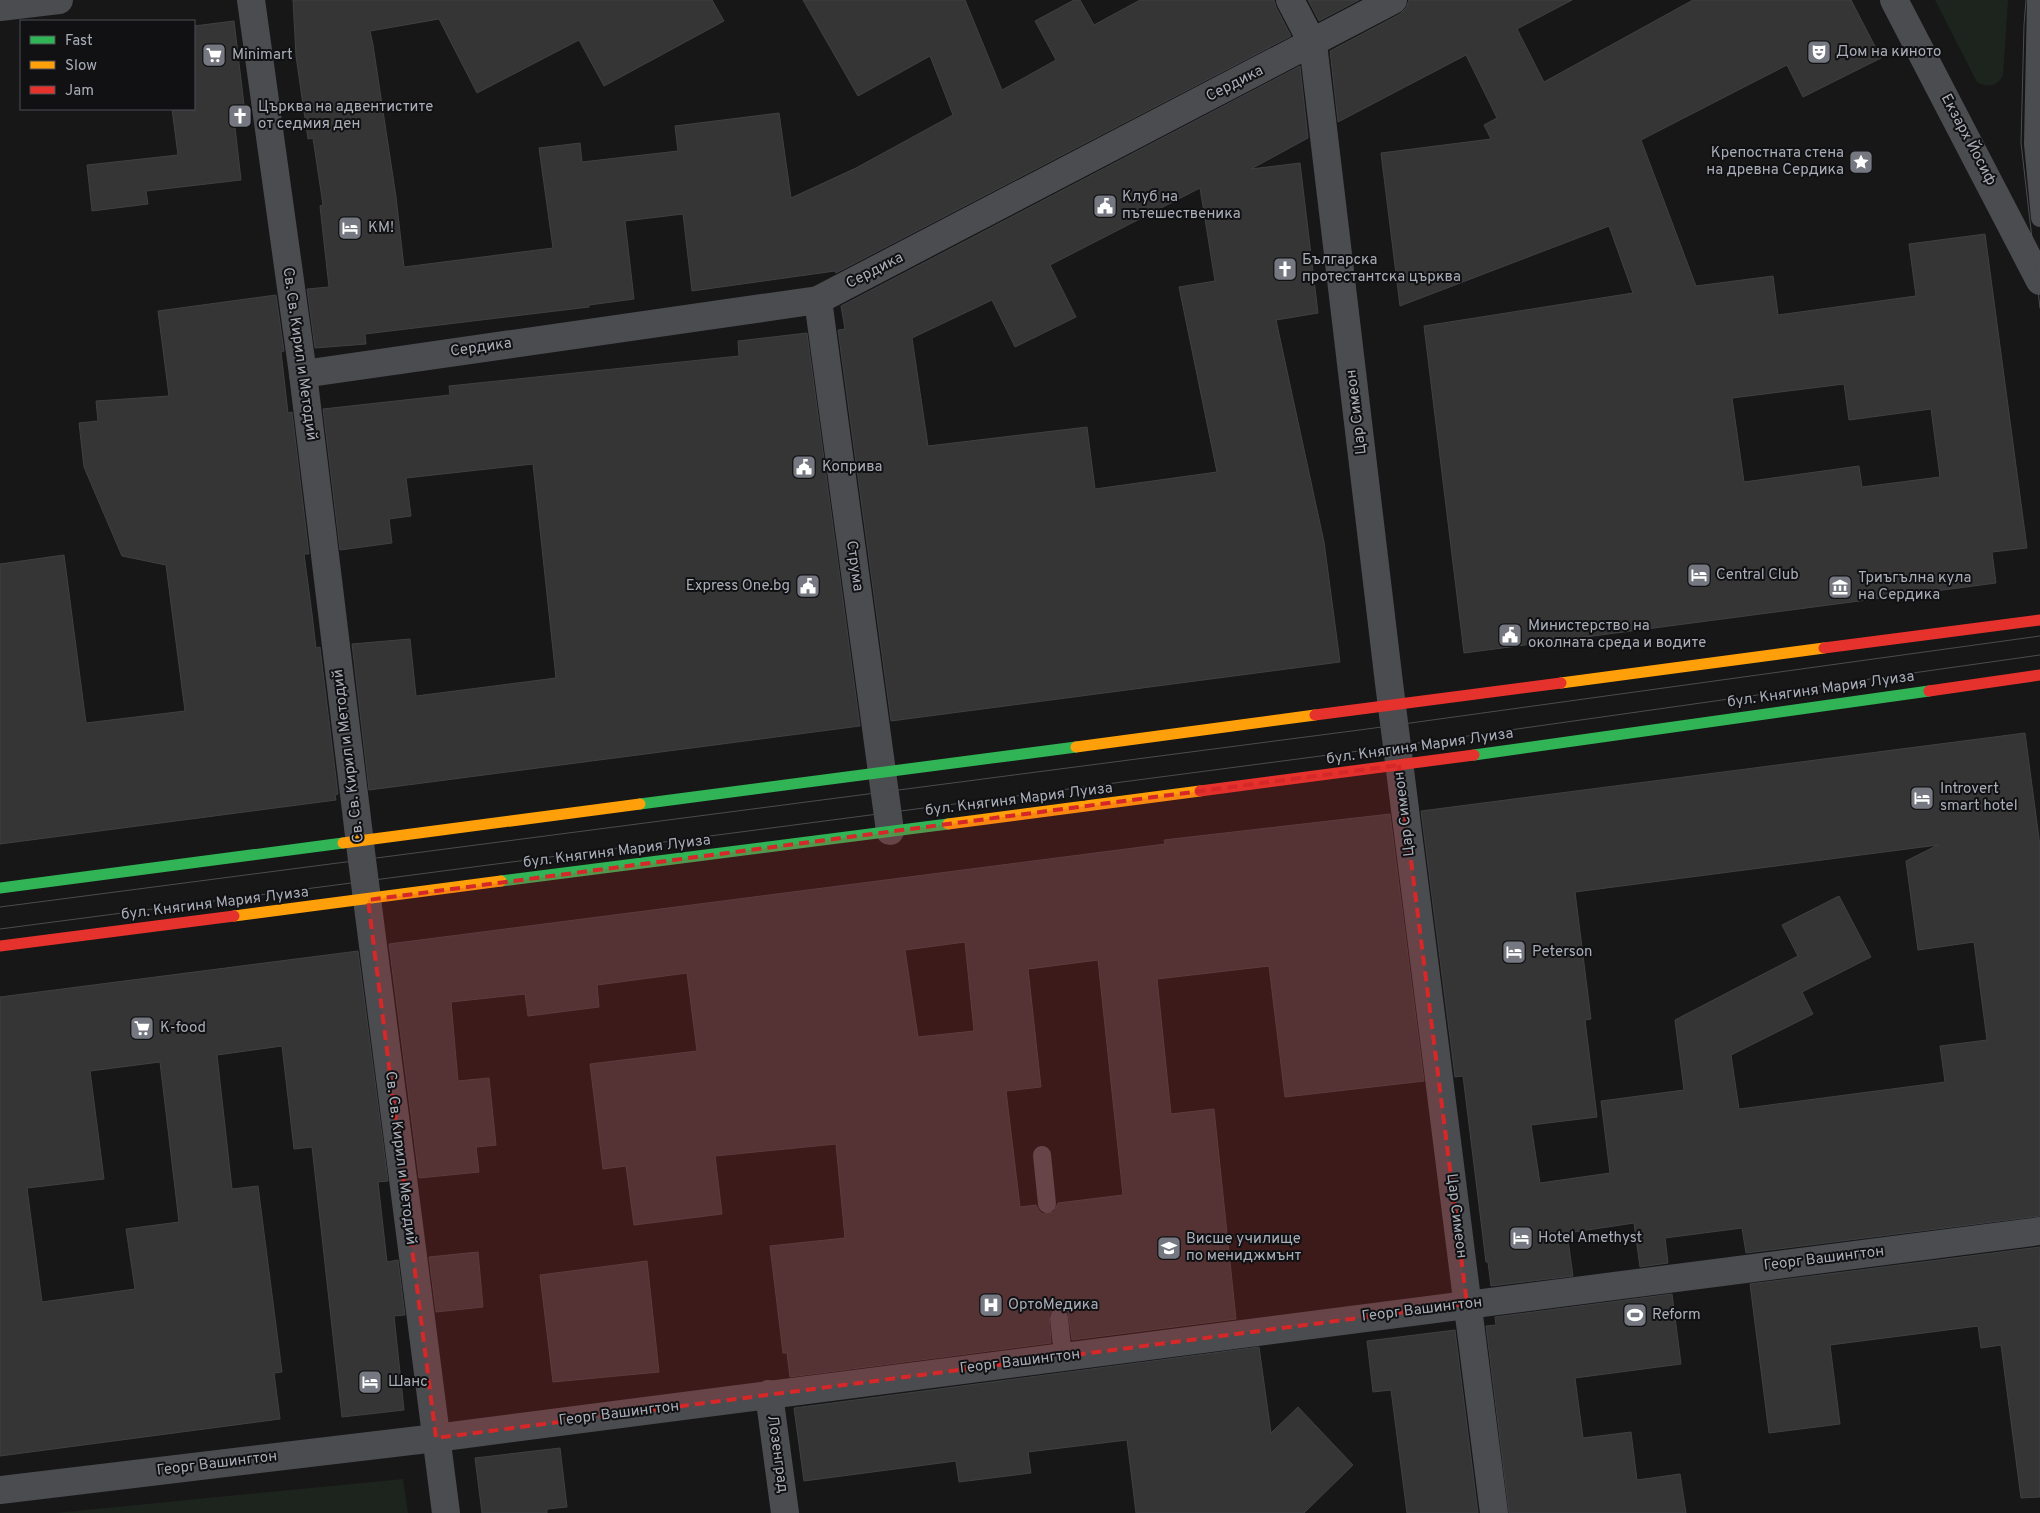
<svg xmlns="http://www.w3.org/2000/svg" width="2040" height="1513" viewBox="0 0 2040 1513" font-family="Overpass,sans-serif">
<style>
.green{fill:#1d241e}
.building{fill:#353536;stroke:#3f4043;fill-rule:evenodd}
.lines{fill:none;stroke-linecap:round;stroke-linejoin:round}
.lane{stroke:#4b4c50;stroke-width:18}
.street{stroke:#4b4c50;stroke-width:28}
.fast{stroke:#30b455;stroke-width:11}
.slow{stroke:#ff9f0a;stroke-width:11}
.jam{stroke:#e5322d;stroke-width:11}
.tram{stroke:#4b4c4f;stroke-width:1}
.marked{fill:#d62828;fill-opacity:0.2;stroke:#d62828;stroke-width:4;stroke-dasharray:10 6;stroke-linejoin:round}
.labels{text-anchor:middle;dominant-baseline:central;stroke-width:4;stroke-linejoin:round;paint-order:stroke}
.poi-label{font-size:15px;fill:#a8adb8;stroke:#111113;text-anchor:start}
.street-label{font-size:15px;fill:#a8adb8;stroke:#111113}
</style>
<rect width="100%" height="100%" fill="#171717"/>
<g class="green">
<path d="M1935 0H2008L2003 75C1998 86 1987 88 1977 82Z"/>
<polygon points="403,1479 408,1513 55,1513"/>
</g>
<g class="building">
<polygon points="293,0 712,0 724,21 604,86 579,40 477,93 439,19 370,31 373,45 396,197 404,267 553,248 539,148 580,143 582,162 678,151 675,126 779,113 791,198 856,168 953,115 930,56 858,96 803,0 965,0 1002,90 1056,60 1035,21 1074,0 1080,0 1094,25 1140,0 1274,0 1276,7 1291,36 836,273 835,271 692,291 683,214 625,221 634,299 589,305 589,307 365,334 366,344 315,348 307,289 329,287 320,206 323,205 313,138 308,139 296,56"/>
<polygon points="1308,0 1359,0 1319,21"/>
<path d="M1409 0H1572L1517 29 1544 82 1693 0H1851L1881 58 1803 97 1787 65 1641 140 1696 286 1773 276 1778 315 1916 296 1909 244 1985 234 2027 548 1992 552 1996 583 1464 653 1424 326 1633 293 1609 226 1400 306 1381 153 1491 139 1484 125 1497 118 1466 55 1338 122 1330 51 1400 14 1406 8ZM1844 384 1849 420 1931 409 1940 477 1862 487 1859 466 1744 482 1732 398Z"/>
<polygon points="234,21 245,113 245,126 235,127 241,180 146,191 148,204 92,211 87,165 178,155 172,109 194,109 194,26"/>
<path d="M1300 66 1308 138 1251 169 1300 163 1318 313 1276 320 1324 542 1340 662 891 721 838 330 845 329 841 306ZM1200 188 1215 281 1179 287 1217 472 1095 489 1087 427 928 446 912 338 992 300 1015 347 1076 317 1050 265Z"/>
<polygon points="276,295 284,351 281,352 288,413 292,412 309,554 304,554 312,614 316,648 320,647 338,794 335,795 336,800 0,844 0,564 64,555 86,723 185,711 166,565 122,556 84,467 79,423 98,421 96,401 169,396 158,311"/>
<polygon points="807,333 860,726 369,790 352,644 410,639 416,696 556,678 533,464 406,478 411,516 389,519 392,543 340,550 323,409 450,395 449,386 739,356 738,341"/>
<path d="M2025 733 2040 846V1216L1746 1253 1742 1228 1665 1238 1668 1263 1640 1267 1634 1223 1567 1233 1573 1276 1491 1286 1488 1262H1486L1463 1076 1455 1077 1421 811ZM1938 845 1906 861 1918 950 1974 942 1987 1040 1940 1046 1945 1082 1739 1109 1731 1055 1813 1014 1802 992 1871 957 1839 896 1782 925 1798 956 1675 1020 1684 1090 1601 1101 1610 1173 1540 1183 1531 1125 1597 1117 1585 1020 1591 1019 1575 892Z"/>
<path d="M1390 814 1424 1081 1285 1097 1269 966 1157 979 1171 1114 1214 1109 1236 1319 1072 1340 1068 1312 1063 1308H1057L1049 1314 1051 1343 790 1377 787 1353H783L770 1246 845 1238 836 1144 715 1156 722 1214 634 1225 626 1166 603 1169 590 1064 697 1051 687 973 597 985 599 1007 528 1016 525 994 451 1002 458 1081 489 1078 496 1145 476 1147 479 1172 419 1178 389 944 1165 844 1164 840ZM965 942 974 1031 918 1037 905 950ZM1098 960 1123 1195 1058 1203 1054 1212 1043 1214 1039 1211 1036 1205 1020 1207 1006 1091 1041 1087 1028 969Z"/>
<path d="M358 951 388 1181 378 1182 387 1262 398 1260 405 1315 394 1316 404 1410 342 1417 312 1147 294 1149 282 1046 217 1055 232 1189 258 1186 282 1372 274 1373 280 1419 0 1456V997ZM160 1062 179 1222 126 1229 135 1289 42 1302 27 1188 104 1179 90 1071Z"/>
<polygon points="2040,1247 2040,1497 2021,1498 2001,1345 1981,1348 1978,1326 1830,1345 1840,1424 1769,1433 1750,1284"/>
<polygon points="478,1252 483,1307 436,1312 429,1257"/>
<polygon points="647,1261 659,1372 553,1382 540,1275"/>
<polygon points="1672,1294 1681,1364 1575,1378 1583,1438 1631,1432 1637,1480 1680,1474 1686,1513 1509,1513 1486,1326 1496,1325 1495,1317"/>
<polygon points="1455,1330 1478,1513 1407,1513 1391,1390 1373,1392 1367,1341"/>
<polygon points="1259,1347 1271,1433 1298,1407 1353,1465 1304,1513 1136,1513 1127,1440 1028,1452 1031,1473 959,1482 956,1461 804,1481 794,1408"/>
<polygon points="560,1448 567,1507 547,1509 547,1513 482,1513 475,1458"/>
</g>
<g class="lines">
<g class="lane">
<polyline points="2036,0 2033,144 2040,218"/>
<polyline points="1042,1155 1047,1204"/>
<polyline points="1059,1318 1063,1356"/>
</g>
<g class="street">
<polyline points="251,0 303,374 362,860 446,1513"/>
<polyline points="1290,0 1313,44 1389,683 1494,1513"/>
<polyline points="1894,0 2040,281"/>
<polyline points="0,7 59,0"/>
<polyline points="818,300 890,831"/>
<polyline points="303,374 818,300 1393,0"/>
<polyline points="769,1394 785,1513"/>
<polyline points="0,1490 436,1438 2040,1231"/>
</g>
<g class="fast">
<polyline points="1474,755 1929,691"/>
<polyline points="640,804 1076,747"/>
<polyline points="501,881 948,824"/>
<polyline points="0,888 343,843"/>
</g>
<g class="slow">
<polyline points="1561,683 1824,648"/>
<polyline points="1076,747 1315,715"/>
<polyline points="948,824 1200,791"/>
<polyline points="343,843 640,804"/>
<polyline points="234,916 501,881"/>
</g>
<g class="jam">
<polyline points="1824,648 2040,620"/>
<polyline points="1929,691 2040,675"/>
<polyline points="1315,715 1561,683"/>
<polyline points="1200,791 1474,755"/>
<polyline points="0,946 234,916"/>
</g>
<g class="tram">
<polyline points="2026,0 2024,25 2021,143 2040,308"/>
<polyline points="0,907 1367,729 2040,636"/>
<polyline points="0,929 1397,746 2040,655"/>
</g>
</g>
<path class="marked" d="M1399 765 1467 1304 436 1438 368 900Z"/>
<defs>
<g id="theatre-square" transform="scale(1.25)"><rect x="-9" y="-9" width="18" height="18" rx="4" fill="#757880" stroke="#111113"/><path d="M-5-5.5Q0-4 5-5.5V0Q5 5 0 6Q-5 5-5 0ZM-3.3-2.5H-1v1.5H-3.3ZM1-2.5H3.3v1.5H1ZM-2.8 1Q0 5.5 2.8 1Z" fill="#fff"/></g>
<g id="supermarket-square" transform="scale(1.25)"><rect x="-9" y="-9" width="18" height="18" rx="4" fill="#757880" stroke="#111113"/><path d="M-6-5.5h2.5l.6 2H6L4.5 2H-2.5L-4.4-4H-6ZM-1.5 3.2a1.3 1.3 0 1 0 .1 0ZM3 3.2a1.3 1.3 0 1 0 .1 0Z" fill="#fff"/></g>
<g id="church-square" transform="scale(1.25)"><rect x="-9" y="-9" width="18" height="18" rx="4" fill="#757880" stroke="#111113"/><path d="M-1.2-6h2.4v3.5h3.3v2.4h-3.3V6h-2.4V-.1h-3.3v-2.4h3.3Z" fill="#fff"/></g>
<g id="sight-square" transform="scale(1.25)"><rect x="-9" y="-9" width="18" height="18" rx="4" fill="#757880" stroke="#111113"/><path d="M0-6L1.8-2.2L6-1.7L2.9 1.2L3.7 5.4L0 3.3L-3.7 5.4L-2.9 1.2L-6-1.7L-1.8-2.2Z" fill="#fff"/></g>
<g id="civic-square" transform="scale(1.25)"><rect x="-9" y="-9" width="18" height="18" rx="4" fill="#757880" stroke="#111113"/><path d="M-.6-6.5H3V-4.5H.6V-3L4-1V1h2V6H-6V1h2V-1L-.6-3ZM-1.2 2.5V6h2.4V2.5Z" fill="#fff"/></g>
<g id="hotel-square" transform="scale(1.25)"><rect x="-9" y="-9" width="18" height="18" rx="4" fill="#757880" stroke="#111113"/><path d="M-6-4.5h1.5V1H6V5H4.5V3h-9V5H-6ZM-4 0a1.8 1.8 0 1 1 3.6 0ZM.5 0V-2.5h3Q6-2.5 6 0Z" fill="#fff"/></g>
<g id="museum-square" transform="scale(1.25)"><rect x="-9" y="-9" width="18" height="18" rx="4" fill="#757880" stroke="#111113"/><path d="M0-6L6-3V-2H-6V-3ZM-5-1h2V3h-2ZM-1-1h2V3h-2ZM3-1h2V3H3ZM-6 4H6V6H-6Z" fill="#fff"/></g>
<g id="university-square" transform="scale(1.25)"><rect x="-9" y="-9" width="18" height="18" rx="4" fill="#757880" stroke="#111113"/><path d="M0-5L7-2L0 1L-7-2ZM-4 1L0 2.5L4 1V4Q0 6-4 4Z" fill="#fff"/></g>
<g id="hospital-square" transform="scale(1.25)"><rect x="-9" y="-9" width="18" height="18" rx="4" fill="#757880" stroke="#111113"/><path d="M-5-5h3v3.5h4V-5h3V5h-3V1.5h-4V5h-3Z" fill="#fff"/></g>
<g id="stadium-square" transform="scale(1.25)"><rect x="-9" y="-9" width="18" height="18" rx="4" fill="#757880" stroke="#111113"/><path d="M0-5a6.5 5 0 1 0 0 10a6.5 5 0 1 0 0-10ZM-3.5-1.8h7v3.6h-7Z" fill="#fff"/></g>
</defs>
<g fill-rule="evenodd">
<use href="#theatre-square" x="1819" y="52"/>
<use href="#supermarket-square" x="214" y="55"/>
<use href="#church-square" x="240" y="116"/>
<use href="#sight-square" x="1861" y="162"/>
<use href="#civic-square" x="1105" y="206"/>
<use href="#hotel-square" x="350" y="228"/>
<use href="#church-square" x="1285" y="269"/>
<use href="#civic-square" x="804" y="467"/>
<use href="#hotel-square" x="1699" y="575"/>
<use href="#civic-square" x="808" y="586"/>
<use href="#museum-square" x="1840" y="587"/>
<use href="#civic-square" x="1510" y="635"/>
<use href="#hotel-square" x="1922" y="798"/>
<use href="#hotel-square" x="1514" y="952"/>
<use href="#supermarket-square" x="142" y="1028"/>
<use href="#hotel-square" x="1521" y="1238"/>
<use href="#university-square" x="1169" y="1248"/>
<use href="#hospital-square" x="991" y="1305"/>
<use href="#stadium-square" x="1635" y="1315"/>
<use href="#hotel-square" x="370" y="1382"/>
</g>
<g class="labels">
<g class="poi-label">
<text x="1836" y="52">Дом на киното</text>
<text x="232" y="55">Minimart</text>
<text x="258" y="107">Църква на адвентистите<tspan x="258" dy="17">от седмия ден</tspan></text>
<text x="1844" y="153" text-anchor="end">Крепостната стена<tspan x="1844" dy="17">на древна Сердика</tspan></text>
<text x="1122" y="197">Клуб на<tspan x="1122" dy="17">пътешественика</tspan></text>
<text x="368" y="228">KM!</text>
<text x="1302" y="260">Българска<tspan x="1302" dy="17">протестантска църква</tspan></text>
<text x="822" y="467">Коприва</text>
<text x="1716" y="575">Central Club</text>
<text x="1858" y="578">Триъгълна кула<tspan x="1858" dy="17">на Сердика</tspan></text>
<text x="790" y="586" text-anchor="end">Express One.bg</text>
<text x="1528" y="626">Министерство на<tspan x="1528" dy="17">околната среда и водите</tspan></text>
<text x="1940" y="789">Introvert<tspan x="1940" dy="17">smart hotel</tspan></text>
<text x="1532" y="952">Peterson</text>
<text x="160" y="1028">K-food</text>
<text x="1538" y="1238">Hotel Amethyst</text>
<text x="1186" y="1239">Висше училище<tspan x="1186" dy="17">по мениджмънт</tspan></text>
<text x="1008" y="1305">ОртоМедика</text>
<text x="1652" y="1315">Reform</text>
<text x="388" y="1382">Шанс</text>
</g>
<g class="street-label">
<text transform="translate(1235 84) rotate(-27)">Сердика</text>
<text transform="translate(1968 140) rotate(62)">Екзарх Йосиф</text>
<text transform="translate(875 271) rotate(-27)">Сердика</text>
<text transform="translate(481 348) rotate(-8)">Сердика</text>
<text transform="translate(299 354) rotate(82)">Св. Св. Кирил и Методий</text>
<text transform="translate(1357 412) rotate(-97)">Цар Симеон</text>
<text transform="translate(854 566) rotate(82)">Струма</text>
<text transform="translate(1821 690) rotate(-8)">бул. Княгиня Мария Луиза</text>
<text transform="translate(1420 747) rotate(-8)">бул. Княгиня Мария Луиза</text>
<text transform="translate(349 756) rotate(-97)">Св. Св. Кирил и Методий</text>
<text transform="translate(1019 800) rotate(-7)">бул. Княгиня Мария Луиза</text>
<text transform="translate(1405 814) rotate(-97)">Цар Симеон</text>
<text transform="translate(617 852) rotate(-7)">бул. Княгиня Мария Луиза</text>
<text transform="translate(215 904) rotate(-7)">бул. Княгиня Мария Луиза</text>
<text transform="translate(400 1158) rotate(83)">Св. Св. Кирил и Методий</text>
<text transform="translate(1456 1216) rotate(83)">Цар Симеон</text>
<text transform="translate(1824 1259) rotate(-7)">Георг Вашингтон</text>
<text transform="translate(1422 1310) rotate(-7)">Георг Вашингтон</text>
<text transform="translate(1020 1362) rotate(-7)">Георг Вашингтон</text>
<text transform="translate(619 1414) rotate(-7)">Георг Вашингтон</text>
<text transform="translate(777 1454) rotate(82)">Лозенград</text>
<text transform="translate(217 1464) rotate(-7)">Георг Вашингтон</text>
</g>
</g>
<rect x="20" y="20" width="175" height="90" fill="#111113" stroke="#4d4f55"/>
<rect x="30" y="36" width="25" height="8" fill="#30b455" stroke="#4d4f55"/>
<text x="65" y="45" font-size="15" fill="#a8adb8">Fast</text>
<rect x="30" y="61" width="25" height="8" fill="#ff9f0a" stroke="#4d4f55"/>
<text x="65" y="70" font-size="15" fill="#a8adb8">Slow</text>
<rect x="30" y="86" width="25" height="8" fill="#e5322d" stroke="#4d4f55"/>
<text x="65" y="95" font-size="15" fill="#a8adb8">Jam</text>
</svg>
